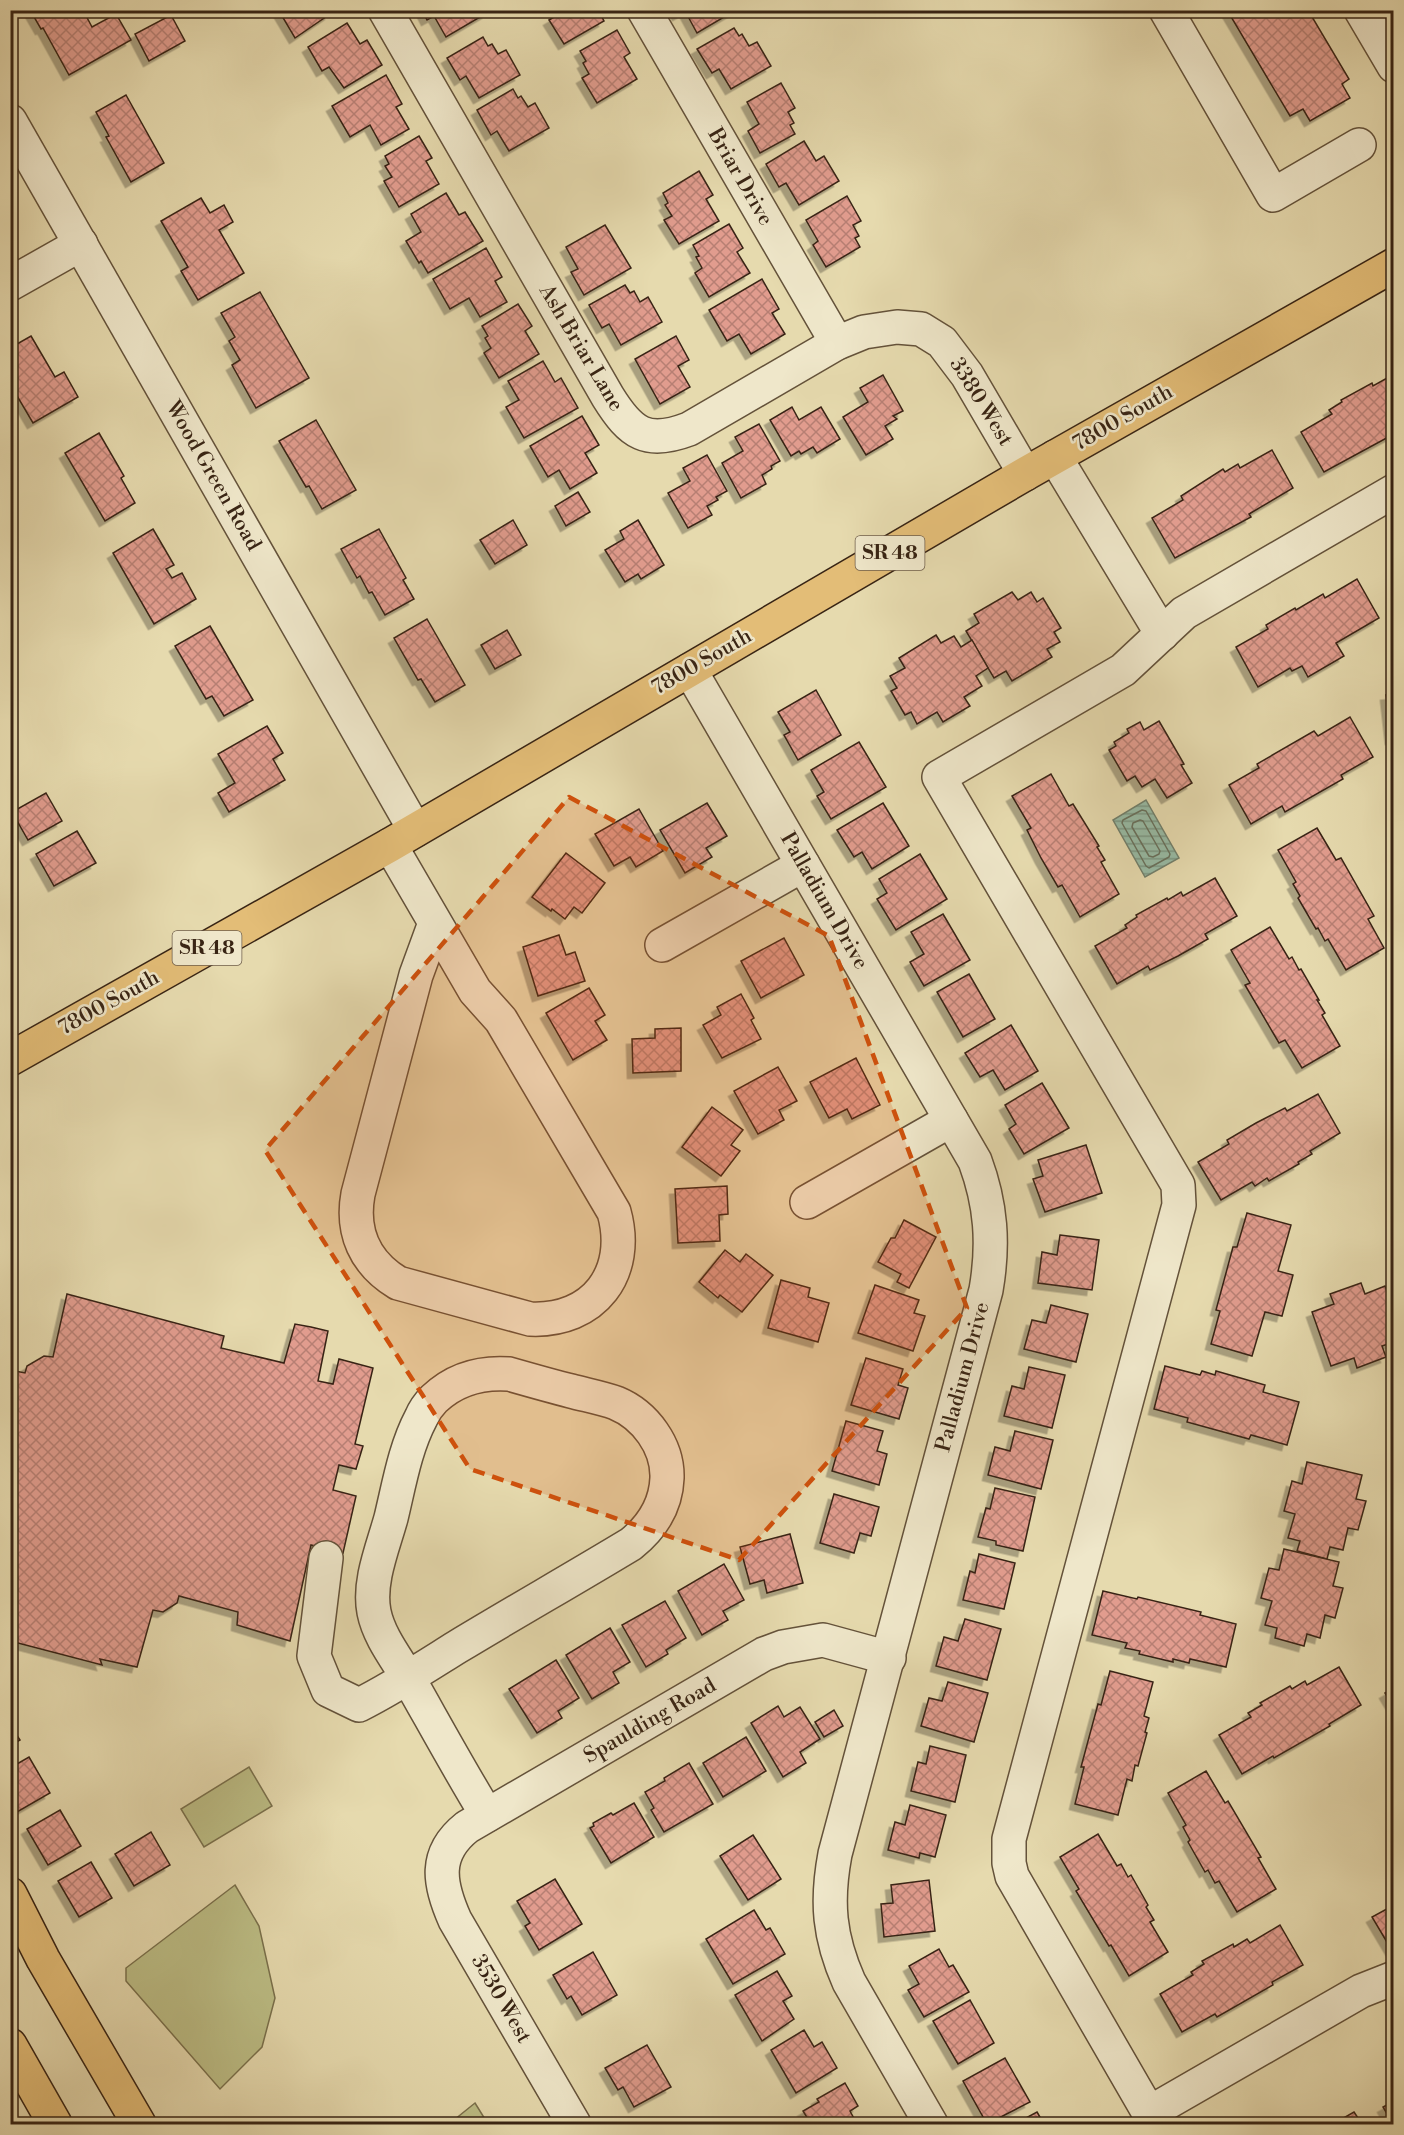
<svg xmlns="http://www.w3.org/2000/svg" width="1404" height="2135" viewBox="0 0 1404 2135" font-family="'Libre Bodoni',serif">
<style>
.pitch{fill:#bcbd85;stroke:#7a704c;stroke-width:1.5}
.water{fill:url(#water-rules);stroke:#717f6b;stroke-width:1.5}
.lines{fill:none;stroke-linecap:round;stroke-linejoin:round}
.shore{stroke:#68705c;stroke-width:1.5}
.building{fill:url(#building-cross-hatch);stroke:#382414;stroke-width:1.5;filter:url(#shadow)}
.minor-casing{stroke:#64523a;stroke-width:36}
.major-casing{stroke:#382414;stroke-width:36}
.highway-casing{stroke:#382414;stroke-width:36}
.minor{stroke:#efe7ca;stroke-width:33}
.major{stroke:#e3bd77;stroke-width:33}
.highway{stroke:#e3bd77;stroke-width:33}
.marked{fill:#ce510d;fill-opacity:0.2;stroke:#ce510d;stroke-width:4.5;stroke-dasharray:12 8;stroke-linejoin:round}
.labels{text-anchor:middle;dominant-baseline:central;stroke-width:5;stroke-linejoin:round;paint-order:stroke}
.shield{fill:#efe7ca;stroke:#6f5e4b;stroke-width:1.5}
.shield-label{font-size:20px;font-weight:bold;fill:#382414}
.street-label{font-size:21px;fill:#382414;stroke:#efe7ca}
</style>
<defs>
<pattern id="water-rules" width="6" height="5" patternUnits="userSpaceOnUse" patternTransform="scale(1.5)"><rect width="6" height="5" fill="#97bba5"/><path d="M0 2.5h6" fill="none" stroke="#7c9885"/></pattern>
<pattern id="building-cross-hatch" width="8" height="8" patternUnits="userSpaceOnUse" patternTransform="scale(1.5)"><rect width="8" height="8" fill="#e19c8e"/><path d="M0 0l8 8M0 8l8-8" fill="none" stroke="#b77f73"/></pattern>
<filter id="shadow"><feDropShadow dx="-5.5" dy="5.5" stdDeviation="0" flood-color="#0004"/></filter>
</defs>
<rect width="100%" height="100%" fill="#e6daae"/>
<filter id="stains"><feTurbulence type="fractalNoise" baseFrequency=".00333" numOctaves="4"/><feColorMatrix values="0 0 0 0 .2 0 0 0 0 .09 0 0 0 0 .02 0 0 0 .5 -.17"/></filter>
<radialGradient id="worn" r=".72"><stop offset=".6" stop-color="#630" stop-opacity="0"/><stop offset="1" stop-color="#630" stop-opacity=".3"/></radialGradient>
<g class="pitch">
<polygon points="249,1767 272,1806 204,1847 181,1809"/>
<polygon points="235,1885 259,1926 275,1998 262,2047 220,2089 126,1981 126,1968"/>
<polygon points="475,2103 488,2124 449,2124"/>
</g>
<polygon class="water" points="1146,800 1179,858 1145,877 1113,820"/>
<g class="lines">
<g class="shore">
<polygon points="1142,810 1146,811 1170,854 1169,857 1149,868 1146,866 1122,823 1123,820"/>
<polygon points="1140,820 1143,821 1160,851 1159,854 1153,857 1149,856 1132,827 1133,823"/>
</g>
</g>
<g class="building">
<polygon points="30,10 83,10 92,27 116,14 131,40 69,75 43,28 41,29"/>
<polygon points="328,10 330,14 295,38 279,11"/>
<polygon points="422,10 485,10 487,13 446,37 434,16 427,20"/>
<polygon points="553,10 598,10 604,21 564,44 549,20 556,16"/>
<polygon points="675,10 736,10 697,33 685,11 678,15"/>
<polygon points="1227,10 1308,10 1349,79 1342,84 1350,98 1310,121 1303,109 1290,116"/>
<polygon points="171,15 185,41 149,61 135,34"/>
<polygon points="347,23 360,44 367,40 382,65 344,88 329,67 322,71 308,47"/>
<polygon points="734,28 739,36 742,34 749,46 757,42 771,66 731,89 719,69 712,73 697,49"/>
<polygon points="617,30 630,53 624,57 637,79 597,103 582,78 589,74 583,63 586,61 580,51"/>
<polygon points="483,37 488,46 492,44 498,54 506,50 520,75 479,98 466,76 460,80 447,58"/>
<polygon points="386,75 402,104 396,107 409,129 381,145 370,125 350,137 332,106"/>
<polygon points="781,83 795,108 788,112 794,123 790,125 795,134 760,153 748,131 759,124 747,102"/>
<polygon points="513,89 518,98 521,96 528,107 535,103 549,128 509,151 497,131 491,135 477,110"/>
<polygon points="126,95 164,163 131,182 106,137 109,136 96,112"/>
<polygon points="419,136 432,158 426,161 439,184 399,207 384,181 392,177 385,166 389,164 385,156"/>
<polygon points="804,141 816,161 824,156 839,181 799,205 786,183 779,187 766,164"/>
<polygon points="699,171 713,195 706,199 719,221 679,244 664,220 672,216 665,205 668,203 663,193"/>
<polygon points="446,193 459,215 465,212 483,241 428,273 421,261 419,263 406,241 421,232 411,214"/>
<polygon points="847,196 861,221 853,225 859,236 855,238 860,247 826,267 813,245 818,241 806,220"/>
<polygon points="201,198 210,213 224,205 233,222 219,230 244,273 198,300 181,271 188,267 161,221"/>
<polygon points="729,224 743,248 737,252 750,273 709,297 695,273 702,268 696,257 699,256 693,245"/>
<polygon points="605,225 631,268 584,295 571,272 578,269 566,247"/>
<polygon points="486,248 502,277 495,281 507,302 480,317 469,298 450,309 433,279"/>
<polygon points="762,279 779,309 772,313 785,334 751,354 739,334 727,341 709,310"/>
<polygon points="625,285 630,293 634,291 640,302 648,297 662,322 621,345 609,324 602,328 589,305"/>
<polygon points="260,292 309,378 256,408 232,365 240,360 229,341 235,337 221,313"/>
<polygon points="518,304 532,326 525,331 539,354 499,378 484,353 491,348 485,338 488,336 482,326"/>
<polygon points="31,336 55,377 64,372 78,397 33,423 10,384 10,348"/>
<polygon points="676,336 689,360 678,366 690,387 660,404 635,359"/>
<polygon points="543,361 555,382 561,378 578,408 524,438 506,407 519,400 508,381"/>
<polygon points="883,375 903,411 893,416 897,419 885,426 893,439 866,455 843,417 868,402 860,388"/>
<polygon points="1387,378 1389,382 1394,379 1394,434 1324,472 1301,432 1332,414 1329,410 1342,402 1341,400 1372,383 1373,386"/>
<polygon points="792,407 799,420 821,407 840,439 817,453 813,447 801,454 799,451 791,456 770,420"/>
<polygon points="582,416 599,445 585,453 597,473 570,489 559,470 548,477 530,446"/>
<polygon points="316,420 356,490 322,509 309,486 306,487 279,441"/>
<polygon points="759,424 780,461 771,466 772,469 762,475 766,484 741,498 722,463 743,451 735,437"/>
<polygon points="99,433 124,476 121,478 135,503 105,521 65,453"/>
<polygon points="1272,450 1293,488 1249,514 1251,517 1175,558 1152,518 1183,500 1181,496 1223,469 1225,472 1238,464 1240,468"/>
<polygon points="707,455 727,491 716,497 718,500 707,506 712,515 688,528 668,493 690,481 683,468"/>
<polygon points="578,492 590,512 566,526 555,506"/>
<polygon points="513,520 527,545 495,564 480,540"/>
<polygon points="638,520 664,565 641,579 638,574 625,582 605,550 624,539 620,531"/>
<polygon points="153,529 174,565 166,569 172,578 182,573 196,599 154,624 113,553"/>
<polygon points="379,529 406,578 403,580 414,599 385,615 372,592 369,593 360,576 357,578 341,549"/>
<polygon points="1357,579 1379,618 1336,643 1344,656 1308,677 1302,666 1292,671 1290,668 1258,687 1236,647 1268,629 1266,625 1295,608 1296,610 1323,594 1325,598"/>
<polygon points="1012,592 1018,600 1031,592 1037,602 1043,598 1061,628 1054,632 1060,642 1047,649 1052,657 1012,681 1006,671 994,678 966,631 979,623 974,614"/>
<polygon points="427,619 465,685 435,702 421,679 418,680 394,638"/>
<polygon points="210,626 253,700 224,716 212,696 206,699 175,646"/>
<polygon points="507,630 521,655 495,669 481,645"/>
<polygon points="936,635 941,643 954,636 961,647 972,640 988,668 976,676 982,686 964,697 970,706 943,722 937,712 917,724 911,712 905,715 891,691 897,688 890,676 905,668 899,658"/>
<polygon points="816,690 841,735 798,760 784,735 790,732 778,712"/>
<polygon points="1394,694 1394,739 1391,739 1386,695"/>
<polygon points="1350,717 1373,757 1341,775 1343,779 1285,812 1282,806 1251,824 1229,785 1259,768 1257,764 1314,731 1318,736"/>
<polygon points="1159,721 1184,764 1181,765 1192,783 1167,798 1155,779 1142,787 1135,776 1127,781 1109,750 1116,746 1114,742 1129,733 1127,729 1140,722 1144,730"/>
<polygon points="267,726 283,753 273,759 285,780 229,812 218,793 235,783 218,754"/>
<polygon points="859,742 886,787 831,819 817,796 824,792 811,770"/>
<polygon points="1051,774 1069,806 1073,804 1099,846 1097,847 1105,860 1101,862 1119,894 1080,917 1062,885 1058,887 1041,858 1027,830 1031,828 1012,796"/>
<polygon points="46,793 62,821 28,840 12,812"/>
<polygon points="707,803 727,836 706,848 712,857 685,873 660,830"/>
<polygon points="883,803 909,846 872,869 862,852 854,857 837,830"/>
<polygon points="639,809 663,851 636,867 630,857 614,866 595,834"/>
<polygon points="1317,828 1336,860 1341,858 1374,916 1368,919 1384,948 1346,970 1328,939 1325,941 1318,928 1316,929 1298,898 1300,896 1293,884 1296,882 1278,850"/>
<polygon points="77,831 96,863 54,886 36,854"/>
<polygon points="566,853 605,883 582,913 574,907 565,919 552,909 551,911 532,897"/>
<polygon points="920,854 947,899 896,930 877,899 887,893 879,879"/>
<polygon points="1215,878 1237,916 1205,934 1208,939 1178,956 1150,970 1148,966 1117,984 1095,946 1127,928 1125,925 1137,917 1136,915 1167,898 1168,900 1181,892 1183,896"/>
<polygon points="943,914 970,960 924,986 910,962 924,954 911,932"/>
<polygon points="1270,927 1289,959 1292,957 1299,970 1301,969 1319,1000 1317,1000 1325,1013 1322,1015 1340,1046 1302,1068 1285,1040 1279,1043 1245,985 1250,983 1231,950"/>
<polygon points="559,935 566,955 575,952 585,981 538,996 523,947"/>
<polygon points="784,938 804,975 761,998 741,961"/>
<polygon points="969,974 995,1019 963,1037 937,992"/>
<polygon points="589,988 605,1015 595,1021 607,1040 573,1060 546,1013"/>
<polygon points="741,994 754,1018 751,1020 761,1039 722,1058 703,1025 721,1015 717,1007"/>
<polygon points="1011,1025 1038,1071 1005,1090 993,1070 980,1077 965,1053"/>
<polygon points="681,1028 681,1071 633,1073 632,1039 655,1038 655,1029"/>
<polygon points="856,1058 880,1105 852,1119 847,1109 829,1118 810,1082"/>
<polygon points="778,1067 797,1101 779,1110 784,1120 758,1134 734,1091"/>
<polygon points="1042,1083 1069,1128 1024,1154 1009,1129 1016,1124 1005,1105"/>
<polygon points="1318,1094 1340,1133 1310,1151 1312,1154 1298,1162 1299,1164 1269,1181 1267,1178 1255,1186 1252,1182 1221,1200 1198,1162 1229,1144 1227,1140 1256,1123 1285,1108 1287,1111"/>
<polygon points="712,1107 743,1130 731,1145 740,1151 721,1176 682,1147"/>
<polygon points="1086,1145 1102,1193 1045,1212 1033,1179 1043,1176 1038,1160"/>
<polygon points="727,1186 728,1214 719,1215 720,1241 678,1243 675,1189"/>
<polygon points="1247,1213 1291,1225 1278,1271 1293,1275 1282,1316 1265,1312 1252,1356 1211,1344 1220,1311 1216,1310 1233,1247 1237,1247"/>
<polygon points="904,1220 936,1237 909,1288 897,1282 901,1274 878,1262 891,1238 895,1238"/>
<polygon points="1060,1235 1099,1240 1092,1290 1038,1283 1042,1252 1057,1255"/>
<polygon points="725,1250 740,1262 746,1254 773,1275 742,1312 720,1295 718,1298 699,1282"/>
<polygon points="781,1280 810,1288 808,1297 829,1303 818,1342 768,1328"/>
<polygon points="1361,1283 1365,1294 1385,1286 1390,1299 1394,1297 1394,1342 1382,1346 1386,1357 1357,1368 1354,1358 1331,1366 1312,1312 1334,1304 1330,1294"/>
<polygon points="875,1285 919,1300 914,1313 925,1316 913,1351 858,1333"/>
<polygon points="67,1294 224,1336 221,1348 284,1363 295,1324 311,1327 328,1331 318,1381 333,1384 339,1359 373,1368 355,1444 363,1446 356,1469 339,1465 333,1490 356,1496 343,1553 311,1545 290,1641 237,1625 238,1612 179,1596 177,1603 163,1612 153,1610 137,1667 100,1659 102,1665 14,1642 16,1636 10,1634 10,1370 25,1373 27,1366 44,1356 53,1357"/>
<polygon points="1051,1305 1088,1314 1076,1362 1024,1349 1032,1320 1046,1323"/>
<polygon points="866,1358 903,1369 898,1385 908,1388 899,1419 851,1405"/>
<polygon points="1165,1366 1200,1375 1202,1371 1215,1375 1216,1371 1265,1385 1263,1392 1299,1402 1287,1445 1251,1435 1249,1439 1187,1422 1188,1418 1154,1409"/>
<polygon points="1029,1367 1065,1375 1052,1428 1004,1416 1012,1386 1024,1389"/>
<polygon points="846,1421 883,1431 877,1451 887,1454 879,1485 832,1471"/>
<polygon points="1015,1431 1053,1440 1041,1489 988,1475 995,1447 1010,1451"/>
<polygon points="1307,1462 1362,1475 1356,1499 1366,1501 1358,1530 1348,1528 1343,1550 1330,1547 1327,1559 1297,1551 1300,1541 1288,1538 1295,1514 1284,1511 1292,1481 1302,1484"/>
<polygon points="995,1488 1035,1497 1023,1551 996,1545 996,1541 978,1537 986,1508 990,1509"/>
<polygon points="834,1494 879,1507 871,1536 860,1533 854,1553 820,1543"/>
<polygon points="790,1534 803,1583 767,1593 764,1580 750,1584 740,1547"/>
<polygon points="1284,1549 1339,1562 1333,1586 1343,1588 1335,1618 1325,1615 1320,1638 1307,1634 1304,1646 1275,1638 1277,1628 1265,1625 1272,1601 1261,1598 1269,1568 1279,1570"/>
<polygon points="979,1554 1015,1563 1004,1609 963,1600 970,1571 975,1573"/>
<polygon points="724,1564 744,1600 723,1611 728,1620 702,1635 678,1591"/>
<polygon points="1103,1591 1137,1599 1138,1597 1201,1612 1200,1615 1236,1624 1226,1667 1190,1659 1189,1663 1173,1659 1173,1662 1139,1654 1140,1651 1125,1648 1127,1643 1092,1635"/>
<polygon points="665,1601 686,1638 666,1650 668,1654 646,1667 622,1625"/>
<polygon points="965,1619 1001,1629 987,1680 936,1666 944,1637 958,1641"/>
<polygon points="610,1628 630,1662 613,1672 619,1683 592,1699 566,1655"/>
<polygon points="556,1660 579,1698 558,1711 562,1718 537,1733 509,1689"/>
<polygon points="1339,1667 1361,1705 1329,1724 1330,1726 1274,1758 1273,1756 1242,1774 1219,1735 1251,1717 1248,1713 1262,1705 1260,1703 1290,1686 1292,1689 1305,1681 1307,1685"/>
<polygon points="1110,1671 1153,1682 1144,1716 1149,1718 1145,1732 1147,1733 1138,1766 1135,1765 1132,1781 1127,1779 1118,1815 1075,1804 1084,1767 1081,1767 1098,1704 1101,1705"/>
<polygon points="948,1682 988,1693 974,1742 921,1726 929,1698 942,1701"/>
<polygon points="1394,1688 1394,1708 1385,1693"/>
<polygon points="778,1706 784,1717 800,1707 820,1739 800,1752 806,1763 783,1777 751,1723"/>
<polygon points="834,1710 843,1726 824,1737 815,1722"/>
<polygon points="10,1725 20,1740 10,1746"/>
<polygon points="746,1737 766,1771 723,1797 703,1763"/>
<polygon points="930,1746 966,1755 955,1802 911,1791 918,1762 926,1764"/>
<polygon points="29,1757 50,1793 17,1812 10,1800 10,1768"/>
<polygon points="689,1763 713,1804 664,1832 651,1810 654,1808 645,1792 665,1781 664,1778"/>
<polygon points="1206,1771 1225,1803 1228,1801 1261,1857 1258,1858 1276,1889 1237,1912 1219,1881 1215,1883 1208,1870 1205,1872 1188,1842 1190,1840 1183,1827 1186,1825 1168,1793"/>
<polygon points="634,1803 654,1837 611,1863 590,1828 594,1826 593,1823 611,1813 613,1815"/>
<polygon points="910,1805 946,1815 935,1857 920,1853 919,1858 888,1850 895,1822 905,1825"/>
<polygon points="60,1810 81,1846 48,1865 27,1829"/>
<polygon points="151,1832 170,1865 134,1886 115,1854"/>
<polygon points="1098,1834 1117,1866 1121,1864 1128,1877 1131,1875 1148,1905 1146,1907 1154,1920 1150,1922 1168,1952 1129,1976 1111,1945 1109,1946 1076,1891 1079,1889 1060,1857"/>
<polygon points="753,1835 781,1879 748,1900 720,1856"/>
<polygon points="91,1862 112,1898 79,1917 58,1881"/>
<polygon points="555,1879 582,1924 539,1950 525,1926 530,1923 517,1901"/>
<polygon points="929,1880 935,1931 884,1937 881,1904 893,1903 891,1885"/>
<polygon points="1394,1905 1394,1954 1372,1917"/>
<polygon points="754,1910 766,1930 770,1928 785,1954 733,1984 706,1939"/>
<polygon points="1280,1925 1303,1965 1272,1982 1273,1985 1217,2017 1215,2014 1182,2032 1160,1994 1193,1975 1191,1972 1204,1964 1202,1961 1233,1944 1234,1947 1247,1939 1250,1943"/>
<polygon points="939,1949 949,1967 953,1965 969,1992 924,2017 908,1990 919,1984 909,1966"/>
<polygon points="593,1952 617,1995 582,2015 571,1996 567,1999 553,1975"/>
<polygon points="777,1971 792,1996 783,2001 794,2019 762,2041 735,1995"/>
<polygon points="970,2000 994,2043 958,2064 933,2021"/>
<polygon points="804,2030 814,2047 822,2042 837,2068 796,2093 771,2050"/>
<polygon points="647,2045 671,2087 634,2107 623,2087 618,2090 605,2068"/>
<polygon points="1005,2058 1030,2102 987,2124 963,2081"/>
<polygon points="845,2083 858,2106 850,2111 857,2124 811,2124 803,2111 819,2102 817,2099"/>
<polygon points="1394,2101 1394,2124 1393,2124 1383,2107"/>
<polygon points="1037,2112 1044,2124 1015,2124"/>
<polygon points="1354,2112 1362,2124 1333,2124"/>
</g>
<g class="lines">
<g class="minor-casing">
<g id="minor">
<path d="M385 10 608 397C631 434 647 445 689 429L837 343 864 332 897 327 921 329 942 342 967 375 1025 474"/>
<polyline points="644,10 837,343"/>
<polyline points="1166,10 1273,195 1359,145"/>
<polyline points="1361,10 1394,66"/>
<polyline points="10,121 415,830"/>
<polyline points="10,284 81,244"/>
<polyline points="1055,457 1162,634"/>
<polyline points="1394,491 1184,613 1123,670 939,777 1178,1185 1179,1205 1009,1839 1009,1863 1012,1876 1149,2113 1361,1991 1394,1978"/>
<path d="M690 670 975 1161C991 1204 994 1244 986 1290L835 1854C826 1902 829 1937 849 1982L931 2124"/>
<path d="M390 845 475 991 501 1020 614 1212C631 1273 594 1322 530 1319L398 1283C365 1263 351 1232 358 1194L416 975 435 923"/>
<polyline points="662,945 803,865"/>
<polyline points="807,1202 951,1120"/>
<path d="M326 1558 314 1656 328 1690 359 1705C393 1688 425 1667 457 1647 515 1612 573 1579 631 1544 652 1527 666 1506 667 1478 668 1446 645 1415 616 1403 602 1398 586 1395 571 1391 551 1386 530 1380 509 1374 480 1372 455 1379 434 1399 429 1404 424 1411 421 1418 405 1448 399 1485 391 1518 383 1547 368 1582 374 1612 379 1637 397 1659 410 1681 435 1725 460 1771 487 1815"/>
<path d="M574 2124 455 1920C439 1884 433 1854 467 1827L764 1654 783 1647 823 1640 889 1658"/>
</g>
</g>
<g class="major-casing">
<polyline id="major" points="10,1059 390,845 1025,474 1394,265"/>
</g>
<g class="highway-casing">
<g id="highway">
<polyline points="10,1894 43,1959 139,2124"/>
<polyline points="10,2045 55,2124"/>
</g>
</g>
<use href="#minor" class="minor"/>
<use href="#major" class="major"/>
<use href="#highway" class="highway"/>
</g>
<path class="marked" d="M569 797 829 936 967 1308 739 1560 470 1469 265 1150Z"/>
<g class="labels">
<g class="shield">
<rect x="855.5" y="536" width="69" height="34" rx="4.5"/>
<rect x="172.5" y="931" width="69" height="34" rx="4.5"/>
</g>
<g class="shield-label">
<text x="890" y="553">SR 48</text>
<text x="207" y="948">SR 48</text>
</g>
<g class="street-label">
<text transform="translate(740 177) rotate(60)">Briar Drive</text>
<text transform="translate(581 348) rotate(59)">Ash Briar Lane</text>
<text transform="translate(981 402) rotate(58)">3380 West</text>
<text transform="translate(1123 418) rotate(-30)">7800 South</text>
<text transform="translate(213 476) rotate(60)">Wood Green Road</text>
<text transform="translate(702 662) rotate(-30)">7800 South</text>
<text transform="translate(824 901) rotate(60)">Palladium Drive</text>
<text transform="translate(109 1003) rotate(-29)">7800 South</text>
<text transform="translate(963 1377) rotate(-75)">Palladium Drive</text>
<text transform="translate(650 1721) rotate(-30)">Spaulding Road</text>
<text transform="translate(501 1999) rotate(60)">3530 West</text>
</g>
</g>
<rect width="1404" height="2135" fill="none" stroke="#e6daae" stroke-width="36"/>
<rect x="12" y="12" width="1380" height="2111" fill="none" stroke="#382414" stroke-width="3"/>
<rect x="18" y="18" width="1368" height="2099" fill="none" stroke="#382414" stroke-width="1.5"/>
<rect width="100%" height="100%" filter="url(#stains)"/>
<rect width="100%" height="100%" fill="url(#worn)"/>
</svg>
